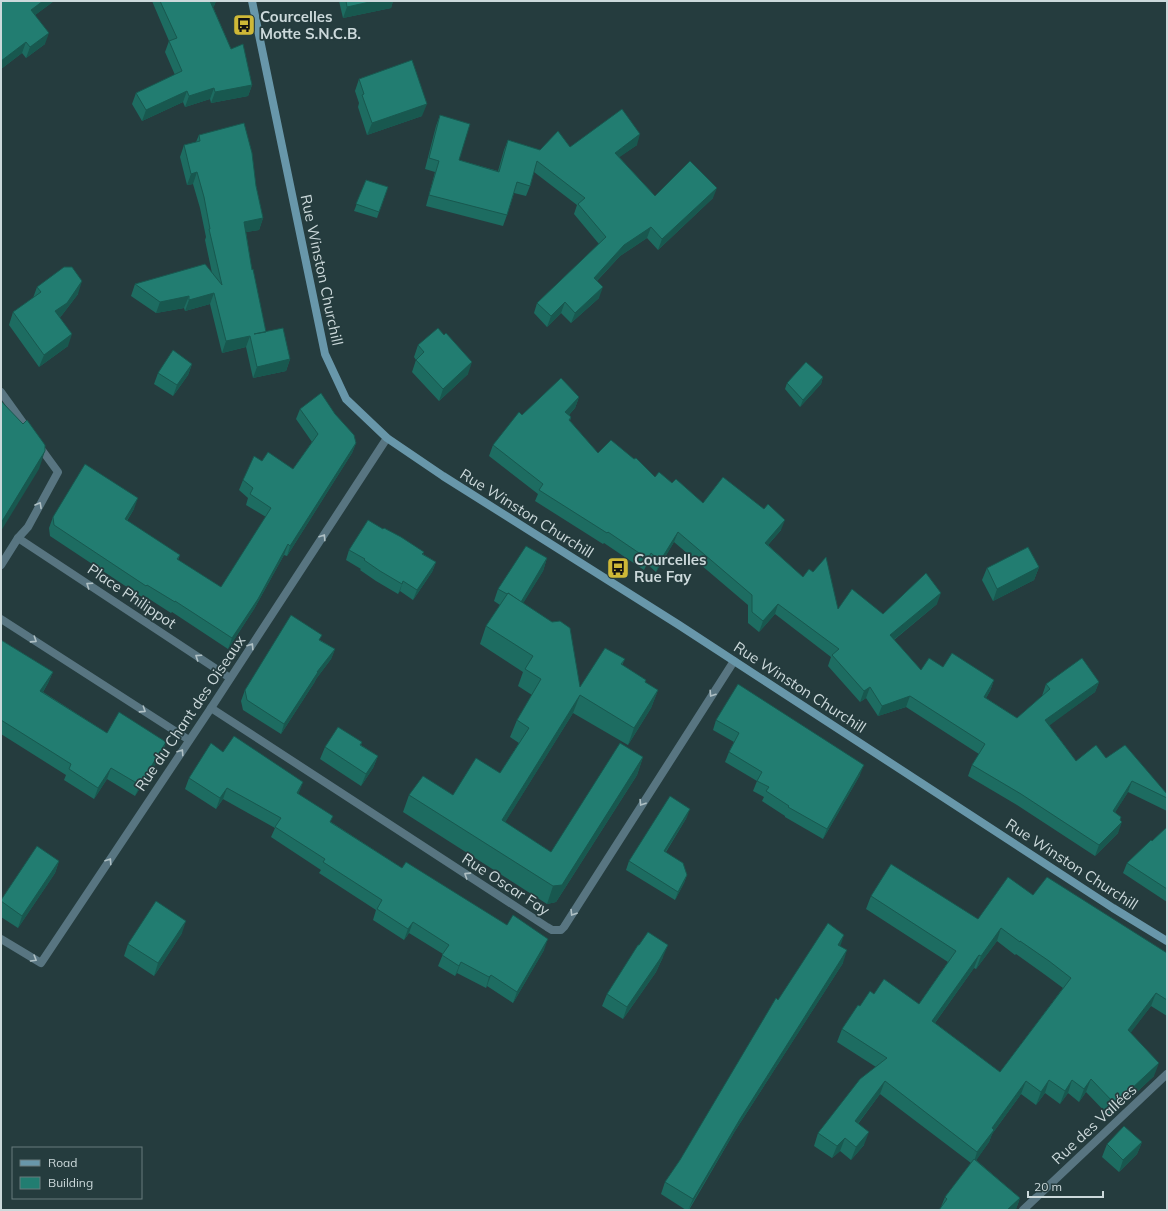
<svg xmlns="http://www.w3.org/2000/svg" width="1168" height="1211" viewBox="0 0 1168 1211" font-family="Mulish,sans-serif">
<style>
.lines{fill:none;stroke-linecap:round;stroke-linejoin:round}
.minor{stroke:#587581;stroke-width:8}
.secondary{stroke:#6897aa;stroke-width:8}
.wall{fill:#1d6c61;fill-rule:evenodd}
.shaded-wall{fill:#18584f}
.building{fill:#227d71;stroke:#18584f;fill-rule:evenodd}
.oneway{stroke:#afc0c4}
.labels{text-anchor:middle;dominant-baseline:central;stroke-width:3.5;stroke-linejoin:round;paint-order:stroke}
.poi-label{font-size:15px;font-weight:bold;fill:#ccd9db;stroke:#253c3e;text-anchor:start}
.street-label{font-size:15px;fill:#ccd9db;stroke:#253c3e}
</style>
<rect width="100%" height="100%" fill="#253c3e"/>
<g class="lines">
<g class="minor">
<polyline points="1,392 29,431"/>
<polyline points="18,538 230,678"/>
<polyline points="1,565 18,538 28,527 58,472 39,446"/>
<polyline points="1,619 189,740"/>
<polyline points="211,708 547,927 552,930 561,930 564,927 734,661"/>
<polyline points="1,939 41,963 211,708 387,438"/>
<polyline points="1023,1210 1167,1074"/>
</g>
<polyline class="secondary" points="252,1 325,354 346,399 387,438 443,476 679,625 1113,908 1167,941"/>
</g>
<g class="wall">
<polygon points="1,1 54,1 35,15 45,44 26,58 22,53 1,69"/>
<polygon points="152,1 216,1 214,6 213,7 231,49 252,85 248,96 211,103 210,99 185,107 183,102 142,121 132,104 136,93 175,75 165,52 169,41"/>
<polygon points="339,1 393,1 391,8 343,18"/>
<polygon points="359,79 422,116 367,135 358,107 359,103 355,91"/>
<polygon points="440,115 459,160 498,171 504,150 508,140 540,150 570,147 637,145 619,157 655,196 713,198 658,250 647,238 620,256 597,281 599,298 571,323 561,313 547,327 534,313 537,303 599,244 574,214 577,205 534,172 530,186 526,196 514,193 507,215 503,226 426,206 435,172 425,169 436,126"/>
<polygon points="199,135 256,186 263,218 259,230 246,232 252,270 266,332 290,359 286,371 253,378 246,347 222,353 210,304 185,311 184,308 156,313 131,296 135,284 212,273 205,240 206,237 200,208 193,184 187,185 180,157 184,145 196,142"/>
<polygon points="366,180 388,187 377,218 354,211"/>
<polygon points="37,287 78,294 62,315 60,317 68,346 39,367 9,325 13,312 33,298"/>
<polygon points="444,335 468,374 439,401 412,372 416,360 414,357 418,345"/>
<polygon points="192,364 188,375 173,396 154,384 158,373"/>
<polygon points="823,377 821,384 800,407 785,389 787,383"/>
<polygon points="579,397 575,408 569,415 571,417 570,421 598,453 655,477 672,483 703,503 781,530 768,545 838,609 883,614 937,604 894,640 921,670 943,667 994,680 990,691 986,698 1017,718 1042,696 1046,684 1099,682 1095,692 1049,725 1076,761 1106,758 1167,794 1167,811 1128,792 1115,812 1120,820 1118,833 1095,856 1017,805 968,776 972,765 979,754 906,707 878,716 866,698 860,702 828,666 831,657 775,614 759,632 748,623 748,605 674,542 656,572 647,564 644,570 604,543 603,544 535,501 538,494 489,456 493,445 522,415"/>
<polygon points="300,409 356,443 352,453 287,556 284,555 254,609 228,649 172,612 171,613 143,595 142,597 50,536 49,528 53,517 134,509 127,521 180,555 178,560 221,587 266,517 246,505 248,498 239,490 243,480 262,461 293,469 312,442 296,419"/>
<polygon points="383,529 424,552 423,554 436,562 432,572 413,600 400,591 398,594 376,581 360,570 361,569 346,560 349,550"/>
<polygon points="547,558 543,571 523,603 580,687 625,659 622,665 646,680 645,683 658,690 651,708 628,745 573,713 505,822 551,852 643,757 637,775 556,902 547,904 403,812 409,795 453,795 500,773 519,743 510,737 517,720 532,695 518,686 523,672 480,644 486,626 500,605 494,601 498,589"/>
<polygon points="1039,567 1034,580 993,601 982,580 987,568"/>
<polygon points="1,640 53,672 48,683 43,692 107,733 166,742 162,754 135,796 107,779 94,799 64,780 66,775 1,734"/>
<polygon points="320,640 335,649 331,659 316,679 314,683 281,734 243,710 241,701 245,690"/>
<polygon points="716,720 860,775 823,839 785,817 785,816 762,801 764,797 753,791 757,781 725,762 729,752 734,742 713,730"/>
<polygon points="362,742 361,745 378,756 373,768 361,786 320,759 325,747"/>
<polygon points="223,752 331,822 402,868 544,950 513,1003 487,986 486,988 457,973 455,976 438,966 443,954 409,933 404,940 373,920 376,910 319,873 321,870 271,837 275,828 223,799 216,809 185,789 189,778"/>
<polygon points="687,817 666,852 687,875 684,883 675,900 626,870 629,861"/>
<polygon points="1167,827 1167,902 1123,873 1127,863 1152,841"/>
<polygon points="59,861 55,873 18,928 1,917 1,900"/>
<path d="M1033 895 1167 953V1016L1151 1006 1130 1033 1154 1076 1110 1117 1086 1092 1079 1102 1068 1093 1060 1104 1045 1093 1036 1105 1021 1094 992 1134 989 1142 976 1160 1020 1198 1016 1209 941 1207 945 1197 971 1163 880 1094 858 1124 864 1145 851 1160 840 1151 832 1158 814 1146 818 1133 876 1067 837 1042 842 1029 860 1006 874 994 919 1004 948 962 866 909 871 896 978 919ZM997 941 1015 955 1016 954 1044 974 1063 988 1000 1072 935 1023 974 968 976 969Z"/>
<polygon points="182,933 154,976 124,956 128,944"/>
<polygon points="840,946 843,963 735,1131 689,1210 686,1210 661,1194 665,1182 680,1160 778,1000"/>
<polygon points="663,957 656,972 623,1019 602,1006 607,994"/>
<polygon points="1142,1142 1137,1154 1119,1172 1102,1157 1107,1144"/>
</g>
<g class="shaded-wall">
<polygon points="43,1 54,1 27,21 31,10"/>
<polygon points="209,1 216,1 214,6 206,11"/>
<polygon points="374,1 393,1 391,8 343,18 347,7"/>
<polygon points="49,33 45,44 26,58 30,47"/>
<polygon points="26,42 22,53 1,69 1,61"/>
<polygon points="252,85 248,96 211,103 215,92"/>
<polygon points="214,88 210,99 185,107 189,96"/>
<polygon points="187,91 183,102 142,121 146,110"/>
<polygon points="427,104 422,116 367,135 372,123"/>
<polygon points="640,134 637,145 611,163 615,153"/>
<polygon points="197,172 193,184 187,185 191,174"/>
<polygon points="717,188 713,198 658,250 662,239"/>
<polygon points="263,218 259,230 240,233 244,222"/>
<polygon points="651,227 647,238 620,256 590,288 594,278 624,245"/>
<polygon points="82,281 78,294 62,315 51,323 55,311"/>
<polygon points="603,287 599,298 571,323 575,313"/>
<polygon points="214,293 210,304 185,311 189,300"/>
<polygon points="189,296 184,308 156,313 160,302"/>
<polygon points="565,302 561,313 547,327 551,316"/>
<polygon points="72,334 68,346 39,367 44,355"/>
<polygon points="250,336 246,347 222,353 226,341"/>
<polygon points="290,359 286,371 253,378 257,367"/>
<polygon points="472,362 468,374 439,401 443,389"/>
<polygon points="192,364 188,375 173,396 177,385"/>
<polygon points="823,377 821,384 800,407 803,400"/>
<polygon points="579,397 575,408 561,423 565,412"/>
<polygon points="356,443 352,453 287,556 290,546"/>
<polygon points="45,451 39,469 1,531 1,523"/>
<polygon points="138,498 134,509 121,530 125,519"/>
<polygon points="785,520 781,530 761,553 765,543"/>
<polygon points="678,532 674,542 656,572 660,561"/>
<polygon points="288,544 284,555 254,609 228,649 232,638"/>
<polygon points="547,558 543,571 516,615 520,603"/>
<polygon points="436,562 432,572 413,600 417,590"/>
<polygon points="1039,567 1034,580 993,601 997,589"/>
<polygon points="403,581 400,591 398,594 402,584"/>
<polygon points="941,593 937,604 886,646 890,635"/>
<polygon points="778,604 775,614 759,632 763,621"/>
<polygon points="335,649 331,659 316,679 314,683 281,734 284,724 317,672"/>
<polygon points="53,672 48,683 36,703 40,691"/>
<polygon points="994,680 990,691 980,708 984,697"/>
<polygon points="1099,682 1095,692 1042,731 1045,720"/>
<polygon points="870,687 866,698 860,702 864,691"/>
<polygon points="658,690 651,708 628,745 634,728"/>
<polygon points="580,695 573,713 496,837 502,820"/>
<polygon points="910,696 906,707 878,716 882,706"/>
<polygon points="166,742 162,754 135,796 140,785"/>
<polygon points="378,756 373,768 361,786 366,774"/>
<polygon points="643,757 637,775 556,902 547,904 553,886"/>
<polygon points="864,765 860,775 823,839 827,829"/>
<polygon points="111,768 107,779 94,799 98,788"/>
<polygon points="1132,781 1128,792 1109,822 1113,811"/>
<polygon points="303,782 299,793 293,804 297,793"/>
<polygon points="227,788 223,799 216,809 220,798"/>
<polygon points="690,809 687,817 661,859 664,851"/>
<polygon points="1121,817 1118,825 1122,822 1118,833 1095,856 1099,845 1120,820"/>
<polygon points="59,861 55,873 18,928 22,916"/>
<polygon points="687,875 684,883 675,900 678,892"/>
<polygon points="186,921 182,933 154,976 158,963"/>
<polygon points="413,922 409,933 404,940 408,929"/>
<polygon points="1001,928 997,941 976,969 981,956"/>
<polygon points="844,935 840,947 838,945"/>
<polygon points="548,939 544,950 513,1003 517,992"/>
<polygon points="668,945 663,957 656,972 623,1019 627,1007"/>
<polygon points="847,950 843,963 735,1131 688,1210 693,1199 740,1119"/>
<polygon points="979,955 974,968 927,1034 932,1021"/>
<polygon points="461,962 457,973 455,976 459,966"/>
<polygon points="491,975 487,986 486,988 489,977"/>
<polygon points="1156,993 1151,1006 1123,1043 1128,1030"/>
<polygon points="1159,1063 1154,1076 1110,1117 1115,1104"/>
<polygon points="1091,1079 1086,1092 1079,1102 1084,1089"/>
<polygon points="1049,1080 1045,1093 1036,1105 1041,1092"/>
<polygon points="1072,1080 1068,1093 1060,1104 1065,1091"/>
<polygon points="885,1081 880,1094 850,1134 855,1121"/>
<polygon points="1026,1081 1021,1094 992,1134 989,1142 973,1165 977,1152 992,1128"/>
<polygon points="869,1132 864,1145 851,1160 856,1147"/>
<polygon points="845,1138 840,1151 832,1158 837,1146"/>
<polygon points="1142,1142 1137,1154 1119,1172 1123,1160"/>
<polygon points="1020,1198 1016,1209 1015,1210 1007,1210"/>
</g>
<g class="building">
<polygon points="1,1 43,1 31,10 49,33 30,47 26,42 1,61"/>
<polygon points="160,1 210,1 231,49 243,44 252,85 215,92 214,88 189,96 187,91 146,110 136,93 182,71 169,41 177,38"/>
<polygon points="346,1 374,1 347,7"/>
<polygon points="412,60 427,104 372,123 362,95 364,94 359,79"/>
<polygon points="622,109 640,134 615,153 655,196 690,161 717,188 662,239 651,227 624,245 594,278 603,287 575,313 565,302 551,316 537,303 606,237 578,204 585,198 537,161 530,186 517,182 507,215 429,195 439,161 429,158 440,115 470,124 459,160 499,172 508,140 540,150 558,131 570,147"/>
<polygon points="244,123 252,153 256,186 263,218 244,222 252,270 253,269 266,332 254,334 283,328 290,359 257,367 250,336 226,341 214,293 189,300 189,296 160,302 135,284 205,264 222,285 209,229 210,229 204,197 197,172 191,174 184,145 200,141 199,135"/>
<polygon points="366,180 388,187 379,212 356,204"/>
<polygon points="64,267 72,267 82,281 67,303 55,311 72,334 44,355 13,312 41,292 37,287"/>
<polygon points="438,328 444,335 446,333 472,362 443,389 416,360 424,352 418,345"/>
<polygon points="173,350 192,364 177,385 158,373"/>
<polygon points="806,362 823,377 803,400 787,383"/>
<polygon points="561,378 579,397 565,412 571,417 569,420 598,453 611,440 634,459 636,458 655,477 659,472 672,483 676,479 703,503 723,477 764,509 768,504 785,520 765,543 803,577 809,569 813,572 826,557 838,609 852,589 883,614 926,573 941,593 890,635 921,670 929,658 943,667 952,653 994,680 984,697 1017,718 1050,689 1046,684 1082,658 1099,682 1045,720 1076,761 1096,745 1106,758 1125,745 1167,794 1167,798 1132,781 1113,811 1121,817 1120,820 1122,822 1099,845 1021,794 972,765 985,744 910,696 882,706 870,687 864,691 832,655 839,649 778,604 763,621 752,612 752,595 678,532 660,561 651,553 648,559 608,532 607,533 539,490 543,484 493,445 519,412 522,415"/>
<polygon points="321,393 335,414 354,435 356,443 290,546 288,544 258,599 232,638 175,601 175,602 147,585 146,586 54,525 53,517 85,464 138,498 125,519 180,555 177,559 221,587 271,508 250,494 253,488 243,480 254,456 262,461 268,452 293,469 318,434 300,409"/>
<polygon points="1,401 23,424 27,420 45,445 45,451 1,523"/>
<polygon points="368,520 383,529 384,528 401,537 424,552 422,554 436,562 417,590 403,581 402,584 380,571 364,560 365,559 349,550"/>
<polygon points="526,546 547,558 521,602 508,593 507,594 498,589"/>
<polygon points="1028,547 1039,567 997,589 987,568"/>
<polygon points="508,593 552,622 560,621 570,628 580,687 605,648 625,659 621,664 646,680 645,682 658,690 634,728 580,695 502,820 551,852 620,743 643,757 562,885 553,886 409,795 423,776 453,795 476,758 500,773 529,728 517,720 541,679 525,669 533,656 486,626"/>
<polygon points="291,615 322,635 319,640 335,649 317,672 318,672 284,724 247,700 245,690"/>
<polygon points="1,640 53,672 40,691 107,733 119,712 166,742 140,785 111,768 98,788 69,769 71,764 1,720"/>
<polygon points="738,684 864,765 827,829 788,807 789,806 766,791 769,787 757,781 762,772 729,752 739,733 716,720"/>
<polygon points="338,727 362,742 360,745 378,756 366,774 325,747"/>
<polygon points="234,736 303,782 297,793 333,816 330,822 402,868 406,862 507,925 513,915 548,939 517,992 491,975 489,977 461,962 459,966 442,955 449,945 413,922 408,929 377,909 382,900 323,862 325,859 275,827 281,818 227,788 220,798 189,778 211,743 223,752"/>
<polygon points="670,796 690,809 664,851 683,863 687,875 678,892 629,861"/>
<polygon points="1167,827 1167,889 1127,863 1151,840 1152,841"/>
<polygon points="37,846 59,861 22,916 1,901 1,900"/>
<path d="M891 864 978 919 1008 877 1033 895 1047 877 1167 953V1000L1156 993 1128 1030 1159 1063 1115 1104 1091 1079 1084 1089 1072 1080 1065 1091 1049 1080 1041 1092 1026 1081 992 1128 994 1130 977 1152 885 1081 855 1121 869 1132 856 1147 845 1138 837 1146 818 1133 860 1079 887 1058 842 1029 858 1005 860 1006 870 991 874 994 884 979 919 1004 956 951 871 896ZM1001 928 1020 942V941L1049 961 1071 978 1000 1072 932 1021 979 955 981 956Z"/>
<polygon points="156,901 186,921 158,963 128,944"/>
<polygon points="828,923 844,935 838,945 847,950 740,1119 693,1199 665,1182 680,1160 776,998 778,1000"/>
<polygon points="648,932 668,945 660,959 627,1007 607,994 638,945 639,945"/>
<polygon points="1124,1126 1142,1142 1123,1160 1107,1144"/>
<polygon points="974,1159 1020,1198 1007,1210 939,1210 947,1199 945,1197"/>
</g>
<defs><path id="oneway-chevron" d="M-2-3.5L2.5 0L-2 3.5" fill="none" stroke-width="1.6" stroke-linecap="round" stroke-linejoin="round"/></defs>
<g class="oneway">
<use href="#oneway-chevron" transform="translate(39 505) rotate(-61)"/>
<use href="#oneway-chevron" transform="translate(323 537) rotate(-57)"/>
<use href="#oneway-chevron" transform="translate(89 585) rotate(-146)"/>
<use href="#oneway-chevron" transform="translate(34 640) rotate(33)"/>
<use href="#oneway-chevron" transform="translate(251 646) rotate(-57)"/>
<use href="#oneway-chevron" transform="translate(198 657) rotate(-146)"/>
<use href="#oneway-chevron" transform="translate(712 694) rotate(123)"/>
<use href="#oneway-chevron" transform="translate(143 710) rotate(33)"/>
<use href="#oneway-chevron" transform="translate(181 752) rotate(-56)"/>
<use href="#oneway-chevron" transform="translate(642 803) rotate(122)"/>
<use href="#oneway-chevron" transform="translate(109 861) rotate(-56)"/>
<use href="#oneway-chevron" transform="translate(467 875) rotate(-147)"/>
<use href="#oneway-chevron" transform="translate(573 913) rotate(122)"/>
<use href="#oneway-chevron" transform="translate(34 959) rotate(31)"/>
</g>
<defs>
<g id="bus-square" transform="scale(1.15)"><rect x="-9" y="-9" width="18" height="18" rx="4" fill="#ceb837" stroke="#253c3e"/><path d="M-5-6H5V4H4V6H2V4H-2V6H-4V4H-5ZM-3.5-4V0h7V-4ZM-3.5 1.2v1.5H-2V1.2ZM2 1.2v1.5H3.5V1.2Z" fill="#111"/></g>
</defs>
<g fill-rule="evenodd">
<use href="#bus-square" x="244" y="25"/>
<use href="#bus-square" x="618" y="568"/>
</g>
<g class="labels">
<g class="poi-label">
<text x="260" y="16">Courcelles<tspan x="260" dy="17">Motte S.N.C.B.</tspan></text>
<text x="634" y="559">Courcelles<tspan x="634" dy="17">Rue Fay</tspan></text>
</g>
<g class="street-label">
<text transform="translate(322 270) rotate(78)">Rue Winston Churchill</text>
<text transform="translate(527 513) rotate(32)">Rue Winston Churchill</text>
<text transform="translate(132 596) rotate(34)">Place Philippot</text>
<text transform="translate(800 687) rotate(33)">Rue Winston Churchill</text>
<text transform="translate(190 713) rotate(-56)">Rue du Chant des Oiseaux</text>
<text transform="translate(1072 864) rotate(33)">Rue Winston Churchill</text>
<text transform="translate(506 884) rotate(33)">Rue Oscar Fay</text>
<text transform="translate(1094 1124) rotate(-43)">Rue des Vallées</text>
</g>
</g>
<rect width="1168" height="1211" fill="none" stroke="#ccd9db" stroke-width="4"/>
<rect x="12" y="1147" width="130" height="52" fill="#253c3e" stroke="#687b7d"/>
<rect x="20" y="1160" width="20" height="6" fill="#6897aa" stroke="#687b7d"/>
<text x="48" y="1167" font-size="12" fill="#ccd9db">Road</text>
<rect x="20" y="1177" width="20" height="12" fill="#227d71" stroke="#687b7d"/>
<text x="48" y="1187" font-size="12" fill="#ccd9db">Building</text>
<path d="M1028 1191v6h75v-6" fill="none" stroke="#ccd9db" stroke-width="2"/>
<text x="1034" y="1191" font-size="12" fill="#ccd9db" stroke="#253c3e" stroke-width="3" paint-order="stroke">20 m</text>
</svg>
